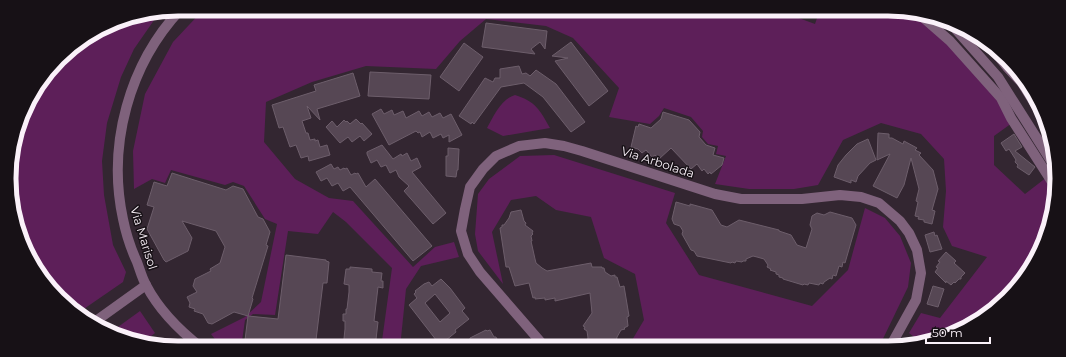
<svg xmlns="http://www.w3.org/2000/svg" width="1066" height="357" viewBox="0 0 1066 357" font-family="Montserrat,sans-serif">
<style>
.green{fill:#5d1f59}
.building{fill:#564754;stroke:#6d5e6b;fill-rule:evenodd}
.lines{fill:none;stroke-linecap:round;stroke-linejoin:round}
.minor{stroke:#7f627c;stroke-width:10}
.labels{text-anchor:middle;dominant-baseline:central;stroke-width:3;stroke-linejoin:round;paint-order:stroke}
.street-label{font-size:12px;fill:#faf1f9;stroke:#171116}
.rim{fill:none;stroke:#faf1f9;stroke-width:5}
</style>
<rect width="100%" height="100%" fill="#332631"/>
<g class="green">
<path d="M204 9H774L815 24 820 9H887L909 12 920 19 950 47 999 101 1012 123 994 136V165L1025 194 1047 177 1053 188 1051 222 1034 263 1005 298 1002 297 994 309 962 331 922 343 909 333 921 313 940 318 987 257 952 246 943 227 946 191 944 159 921 134 881 123 843 140 818 185 794 189H749L715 184 726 156 716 154 718 146 708 144 702 137 703 131 691 117 664 108 659 116 650 124 609 117 619 88 573 38 546 26 486 19 460 41 436 69 366 66 312 82 266 102 264 142 295 179 329 198 353 201 413 267 435 247 454 242 459 257 421 266 406 289 400 348H381L392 268 346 222 333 212 318 234 288 231 275 315 253 314 245 320 241 348C222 348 223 350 211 334L245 317 261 302 277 224 265 219 244 186 233 182 225 185 171 170 165 183 152 179 134 189 133 151 145 94 173 42Z"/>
<polygon points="159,13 134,49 121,77 107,123 102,161 104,195 113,245 126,272 123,282 78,313 38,273 15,222 10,157 27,103 67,51 114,22"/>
<path d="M515 95C535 101 540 110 550 128L503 136 487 128C494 116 501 99 515 95Z"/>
<polygon points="554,155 675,193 666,223 699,275 812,306 848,270 865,208 885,218 900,236 911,263 908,287 879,347 628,347 644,320 635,274 604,258 591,217 556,210 536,196 511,200 492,232 503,284 478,251 475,234 478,194 489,179 520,156"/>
<polygon points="140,311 155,333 142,343 135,342 111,332"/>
</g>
<g class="building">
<polygon points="486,23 547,31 545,49 540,42 531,49 535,54 482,47"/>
<polygon points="571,42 608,91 589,106 555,61 568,58 552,56"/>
<polygon points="464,43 483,57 459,91 440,77"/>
<polygon points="519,66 522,74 526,73 530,76 536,70 556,84 585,122 571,132 543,97 524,83 501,87 474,124 472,122 471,124 459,116 485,78 493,82 495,78 500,78 500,69"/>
<polygon points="370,72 431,75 429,99 368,96"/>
<polygon points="353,73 360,96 317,109 320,120 307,106 311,118 302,121 306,133 308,133 310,140 315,139 315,141 318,140 320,147 327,145 330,155 309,161 308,156 301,158 296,145 290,147 283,127 279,128 272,105 316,91 314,85"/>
<polygon points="381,109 384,114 392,110 394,115 403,111 406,118 419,111 422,116 429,112 432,117 440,113 443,118 451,114 462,135 449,142 449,135 443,138 441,134 433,138 430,132 422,137 420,132 418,133 416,131 389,145 372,114"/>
<polygon points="663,112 689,120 700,132 699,137 706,145 715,148 713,155 724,158 722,165 711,174 710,172 708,174 704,169 702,171 697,164 691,169 671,148 659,159 655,155 652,157 646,150 642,153 638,149 631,147 636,126 638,127 639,124 651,128 661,119"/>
<polygon points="356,119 361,124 362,123 372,134 364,141 360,136 352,142 348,137 340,143 326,127 332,121 337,127 344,120 346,122 347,121 350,124"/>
<polygon points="878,133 889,134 889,138 892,138 903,144 904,141 917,148 915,150 921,153 919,155 933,170 938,189 932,210 935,211 932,224 924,222 924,220 918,219 919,217 915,216 918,202 916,201 919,189 911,158 904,185 897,198 873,186 890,154 877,160"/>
<polygon points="1014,134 1022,147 1015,151 1035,167 1029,175 1017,167 1018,165 1015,162 1016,160 1009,149 1006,151 1001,143"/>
<polygon points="868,139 876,160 870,163 858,176 856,182 851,180 851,183 834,177 838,165 846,155 857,144"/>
<polygon points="382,145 393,159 401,154 402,156 407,153 411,161 417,158 421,167 412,172 446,213 433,224 404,191 409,186 399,177 396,170 390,173 386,165 381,167 377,160 371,163 367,154 367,152"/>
<polygon points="448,148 459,149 458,170 457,170 456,177 446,176 446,156 448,156"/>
<polygon points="331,164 334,169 338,167 340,170 344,168 345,169 347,168 351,175 355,173 356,174 358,173 366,187 375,179 432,246 413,261 350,187 343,191 338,183 332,186 327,178 321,181 316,172"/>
<polygon points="172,173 226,190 233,186 243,189 258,217 263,219 270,232 266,245 268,246 252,298 253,299 248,316 278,319 286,255 326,260 326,261 329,262 327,283 323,283 315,348 244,348 248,316 234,312 212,324 208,323 203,314 194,311 195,309 189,307 190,303 187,297 197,292 193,286 195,279 211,271 210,269 220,263 225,247 216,231 182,221 192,238 188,251 166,262 164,260 147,229 154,207 147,205 154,182 167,186"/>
<polygon points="676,202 690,206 690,204 712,210 721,225 727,227 739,220 779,230 779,231 791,235 797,245 806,248 812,229 810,225 812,216 817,213 824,215 830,212 852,218 856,225 845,263 843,262 842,267 839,266 836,276 833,275 832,279 830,278 824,282 823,284 820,283 819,285 809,283 808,285 804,284 803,285 783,279 783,278 779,277 779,275 776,274 776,272 770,270 771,269 767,267 768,265 764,259 757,257 753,256 746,259 746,261 743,261 742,262 736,261 735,263 732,262 731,263 697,256 694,251 691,250 682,234 683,231 680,226 674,224 672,219"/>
<polygon points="521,210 524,221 526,223 525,225 533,231 532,233 533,234 531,236 532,241 531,241 535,259 536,263 542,268 547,271 591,263 592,267 602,267 602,268 604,268 605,272 611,276 615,275 615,277 617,277 620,287 624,286 629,316 627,317 628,326 624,328 625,329 621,330 617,337 616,343 601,345 599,347 591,347 586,344 588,338 587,331 584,329 585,327 583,326 592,313 590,293 555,301 555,298 545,300 545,298 535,299 535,297 533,298 529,283 515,286 509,267 506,267 500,228 502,227 502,225 504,225 509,218 511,212"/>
<polygon points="934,232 935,236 937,235 942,249 930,252 925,235"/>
<polygon points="946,252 956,261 954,263 965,273 961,277 961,279 959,279 955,283 954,282 951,285 946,281 946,283 935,272 938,268 936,267 940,262 938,261"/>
<polygon points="350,267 372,269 372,272 382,273 381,281 383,281 383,288 378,287 374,321 378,322 375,348 343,348 345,329 345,321 343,321 343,314 346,314 346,309 347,309 349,292 349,285 344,284 346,269 350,269"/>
<path d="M441 279 450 288 465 308 462 311 469 319 455 330 456 332 440 345 409 305 417 298 414 294 416 292 415 291 424 284 429 282 432 286ZM435 294 450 313 440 322 425 303Z"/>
<polygon points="933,286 944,289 938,307 927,304"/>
<polygon points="486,330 487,331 490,330 494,337 496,337 501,347 453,347 470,340 470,338"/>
</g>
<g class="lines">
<g class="minor">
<path d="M181 9C129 64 107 145 123 219 126 234 131 249 137 262 140 270 142 278 146 285 159 310 180 331 202 348"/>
<polyline points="918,13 950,41 1001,98 1011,118 1054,185"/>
<polyline points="951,24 998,77 1055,167"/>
<polyline points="987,42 1007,67 1022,83 1040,112"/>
<polyline points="93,323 146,285"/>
<polyline points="545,347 480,272 468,254 461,231 465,209 470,187 483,169 496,156 519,146 545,143 564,146 582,151 715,194 741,199 802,199 840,195 861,197 879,203 900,221 909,233 917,250 921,273 916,300 890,347"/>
</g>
</g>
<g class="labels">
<g class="street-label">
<text transform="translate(658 162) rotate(18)">Via Arbolada</text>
<text transform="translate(144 238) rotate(73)">Via Marisol</text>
</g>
</g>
<path d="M0 0H1066V357H0ZM178 16H888A162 162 0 0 1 1050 178V179A162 162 0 0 1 888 341H178A162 162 0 0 1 16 179V178A162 162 0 0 1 178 16Z" fill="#171116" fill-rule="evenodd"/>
<path class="rim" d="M178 16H888A162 162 0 0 1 1050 178V179A162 162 0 0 1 888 341H178A162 162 0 0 1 16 179V178A162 162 0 0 1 178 16Z"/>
<path d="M926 337v6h64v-6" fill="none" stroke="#faf1f9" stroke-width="2"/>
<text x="932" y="337" font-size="12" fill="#faf1f9" stroke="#171116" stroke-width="3" paint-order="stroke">50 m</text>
</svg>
